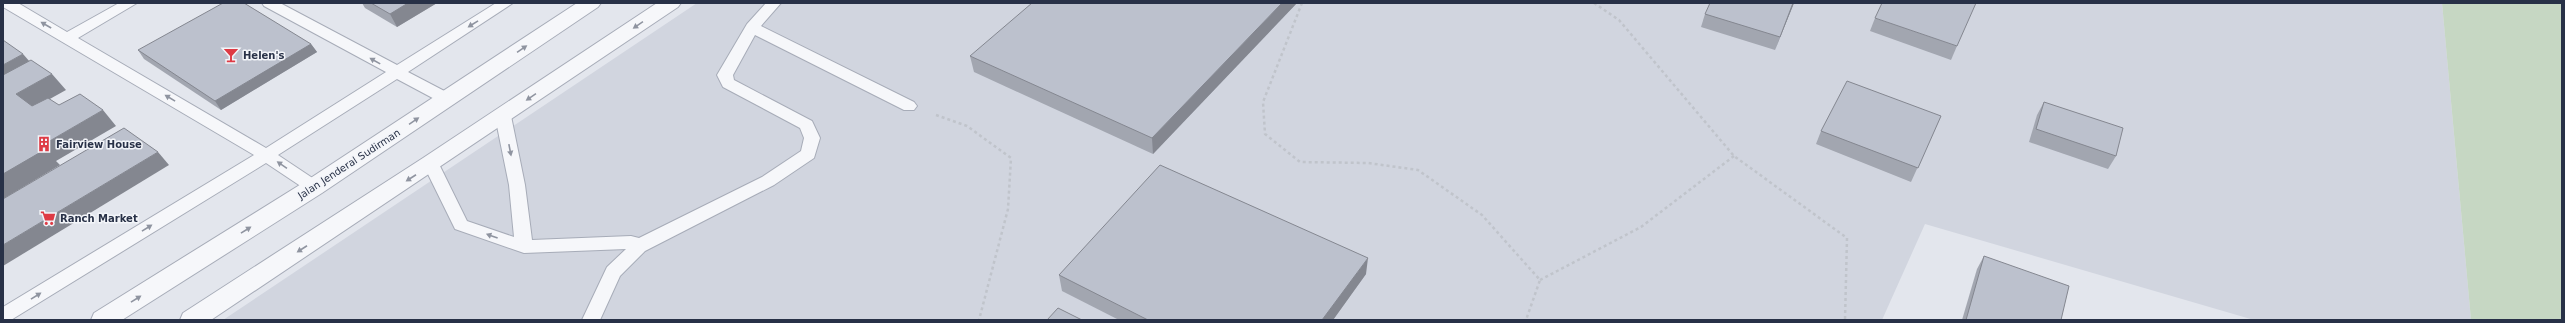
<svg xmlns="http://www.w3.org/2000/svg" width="2565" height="323" viewBox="0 0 2565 323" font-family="'DejaVu Sans',sans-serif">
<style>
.built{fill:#d1d5df}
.green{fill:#c6d7c3}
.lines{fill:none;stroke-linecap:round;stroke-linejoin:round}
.service-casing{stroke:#a7acb8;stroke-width:2}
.tertiary-casing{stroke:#a7acb8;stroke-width:2}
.path{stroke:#c0c4cb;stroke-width:2.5;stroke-dasharray:3 3;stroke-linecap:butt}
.service{fill:#f6f7fa;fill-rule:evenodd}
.tertiary{fill:#f6f7fa;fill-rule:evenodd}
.wall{fill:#a2a6b0}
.shaded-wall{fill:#848790}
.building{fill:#bcc1cd;stroke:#848790}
.oneway{fill:#8f94a0}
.labels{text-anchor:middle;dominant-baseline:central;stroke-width:3;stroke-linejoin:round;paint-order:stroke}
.poi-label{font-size:10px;font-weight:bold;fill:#283147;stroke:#f3f5f9;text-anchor:start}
.street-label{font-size:10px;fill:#283147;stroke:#f3f5f9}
</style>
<rect width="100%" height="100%" fill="#e3e6ed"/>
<polygon class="built" points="697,3 2442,3 2471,320 2254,320 1925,224 1882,320 223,320"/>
<polygon class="green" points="2442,3 2562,3 2562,320 2471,320"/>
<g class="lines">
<g class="service-casing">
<g id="service">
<polygon points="3,3 18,3 67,32 119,3 137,3 78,38 266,148 386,72 264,6 262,3 280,3 397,65 496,3 513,3 408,72 452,95 455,99 452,103 442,103 397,79 278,155 320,183 322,187 320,191 308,191 266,163 11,320 3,320 3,307 254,155 3,7"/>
<polygon points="766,3 781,3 761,26 914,102 917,106 914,110 904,110 755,35 733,75 734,80 812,121 820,138 814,158 774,185 645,251 620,276 600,320 582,320 607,267 626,249 524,253 455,229 423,164 425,160 437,160 467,221 514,237 509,185 495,116 498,112 508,112 511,116 525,185 532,240 631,236 639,238 762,177 801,151 804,138 800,128 723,87 717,75 747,24"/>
</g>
</g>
<g class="tertiary-casing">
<g id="tertiary">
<polygon points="577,3 601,3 598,7 322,193 122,320 91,320 94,313 306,181"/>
<polygon points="657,3 681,3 678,7 211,320 180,320 183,313 423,158"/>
</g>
</g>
<g class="path">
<polyline points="1302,3 1263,102 1265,134 1300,162 1368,163 1418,170 1482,215 1540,280 1526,320"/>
<polyline points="1594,3 1619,20 1734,156 1847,238 1845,320"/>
<polyline points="936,115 967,126 1011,158 1008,209 979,320"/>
<polyline points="1540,280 1641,227 1734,156"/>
</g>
<use href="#service" class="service"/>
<use href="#tertiary" class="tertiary"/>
</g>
<g class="wall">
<polygon points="362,3 437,3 397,27 365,8"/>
<polygon points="1297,3 1153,154 974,72 970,56"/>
<polygon points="1794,3 1775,50 1701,27 1705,14"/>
<polygon points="1875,18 1957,46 1951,60 1870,31"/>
<polygon points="311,44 317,52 221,110 144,59 138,50"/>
<polygon points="2044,102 2116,156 2108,169 2029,142 2037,115"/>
<polygon points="1941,116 1911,182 1816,144 1821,131"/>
<polygon points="1984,256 2061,320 1962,320 1977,269"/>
<polygon points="1366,274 1333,320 1119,320 1062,291 1059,275"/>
</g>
<g class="shaded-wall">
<polygon points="408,3 437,3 397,27 390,14"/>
<polygon points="1282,3 1297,3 1153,154 1152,138"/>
<polygon points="1793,3 1794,3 1775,50 1780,37"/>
<polygon points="311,44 317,52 221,110 215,101"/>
<polygon points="23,54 37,70 3,89 3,65"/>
<polygon points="52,74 66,90 30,110 16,94"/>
<polygon points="103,110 116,126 56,161 60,165 3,199 3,174 41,146"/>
<polygon points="158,152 169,165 3,266 3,245"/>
<polygon points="1368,258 1366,274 1333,320 1322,320"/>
</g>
<g class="building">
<polygon points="223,3 244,3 311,44 215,101 138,50"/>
<polygon points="371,3 408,3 390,14"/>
<polygon points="1032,3 1282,3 1152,138 970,56"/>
<polygon points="1710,3 1793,3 1780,37 1705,14"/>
<polygon points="1882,3 1976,3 1957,46 1875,18"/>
<polygon points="3,40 23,54 3,65"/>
<polygon points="31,60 52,74 16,94 32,106 48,98 59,105 80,94 103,110 41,146 46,149 3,174 3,75"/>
<polygon points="1847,81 1941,116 1918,168 1821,131"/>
<polygon points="2044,102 2123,128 2116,156 2036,129"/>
<polygon points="124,128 158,152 3,245 3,199"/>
<polygon points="1160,165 1368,258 1322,320 1148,320 1059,275"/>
<polygon points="1984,256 2069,286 2061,320 1966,320"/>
<polygon points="1058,308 1082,320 1047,320"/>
</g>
<defs><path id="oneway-solid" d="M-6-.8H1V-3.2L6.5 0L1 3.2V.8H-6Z"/></defs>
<g class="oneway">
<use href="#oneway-solid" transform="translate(473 24) rotate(148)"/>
<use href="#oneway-solid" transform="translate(46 25) rotate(-150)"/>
<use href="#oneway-solid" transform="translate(638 25) rotate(146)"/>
<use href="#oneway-solid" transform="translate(522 49) rotate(-34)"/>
<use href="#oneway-solid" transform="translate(375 61) rotate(-151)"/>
<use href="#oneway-solid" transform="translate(531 97) rotate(146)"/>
<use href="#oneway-solid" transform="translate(170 98) rotate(-149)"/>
<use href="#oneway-solid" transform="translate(414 121) rotate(-34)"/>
<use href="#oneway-solid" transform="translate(510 150) rotate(79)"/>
<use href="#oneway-solid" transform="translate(282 165) rotate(-146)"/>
<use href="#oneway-solid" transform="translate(411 178) rotate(147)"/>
<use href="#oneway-solid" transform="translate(147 228) rotate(-32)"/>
<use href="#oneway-solid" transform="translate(246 230) rotate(-32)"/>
<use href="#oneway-solid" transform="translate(492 236) rotate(-160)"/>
<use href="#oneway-solid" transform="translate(302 249) rotate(147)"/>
<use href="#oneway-solid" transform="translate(36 296) rotate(-32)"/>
<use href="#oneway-solid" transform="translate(136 299) rotate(-32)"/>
</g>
<defs>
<g id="bar-bare" transform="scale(1.2)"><path d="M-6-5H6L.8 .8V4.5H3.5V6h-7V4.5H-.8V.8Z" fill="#de3b45" stroke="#f3f5f9" stroke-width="2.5" paint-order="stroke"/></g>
<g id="building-bare" transform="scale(1.2)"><path d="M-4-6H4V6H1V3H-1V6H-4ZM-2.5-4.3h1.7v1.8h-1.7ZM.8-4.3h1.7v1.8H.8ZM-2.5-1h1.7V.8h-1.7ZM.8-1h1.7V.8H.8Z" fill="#de3b45" stroke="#f3f5f9" stroke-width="2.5" paint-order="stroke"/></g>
<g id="supermarket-bare" transform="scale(1.2)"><path d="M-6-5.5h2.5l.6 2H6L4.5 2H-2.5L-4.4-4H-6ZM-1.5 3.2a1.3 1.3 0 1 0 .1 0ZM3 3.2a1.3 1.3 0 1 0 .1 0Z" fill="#de3b45" stroke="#f3f5f9" stroke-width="2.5" paint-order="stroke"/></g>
</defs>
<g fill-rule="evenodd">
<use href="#bar-bare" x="231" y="55"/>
<use href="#building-bare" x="44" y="144"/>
<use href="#supermarket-bare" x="48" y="218"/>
</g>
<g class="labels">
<g class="poi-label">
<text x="243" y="55">Helen's</text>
<text x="56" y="144">Fairview House</text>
<text x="60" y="218">Ranch Market</text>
</g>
<g class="street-label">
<text transform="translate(349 164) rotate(-33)">Jalan Jenderal Sudirman</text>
</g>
</g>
<rect width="2565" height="323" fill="none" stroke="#283147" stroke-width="8"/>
</svg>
